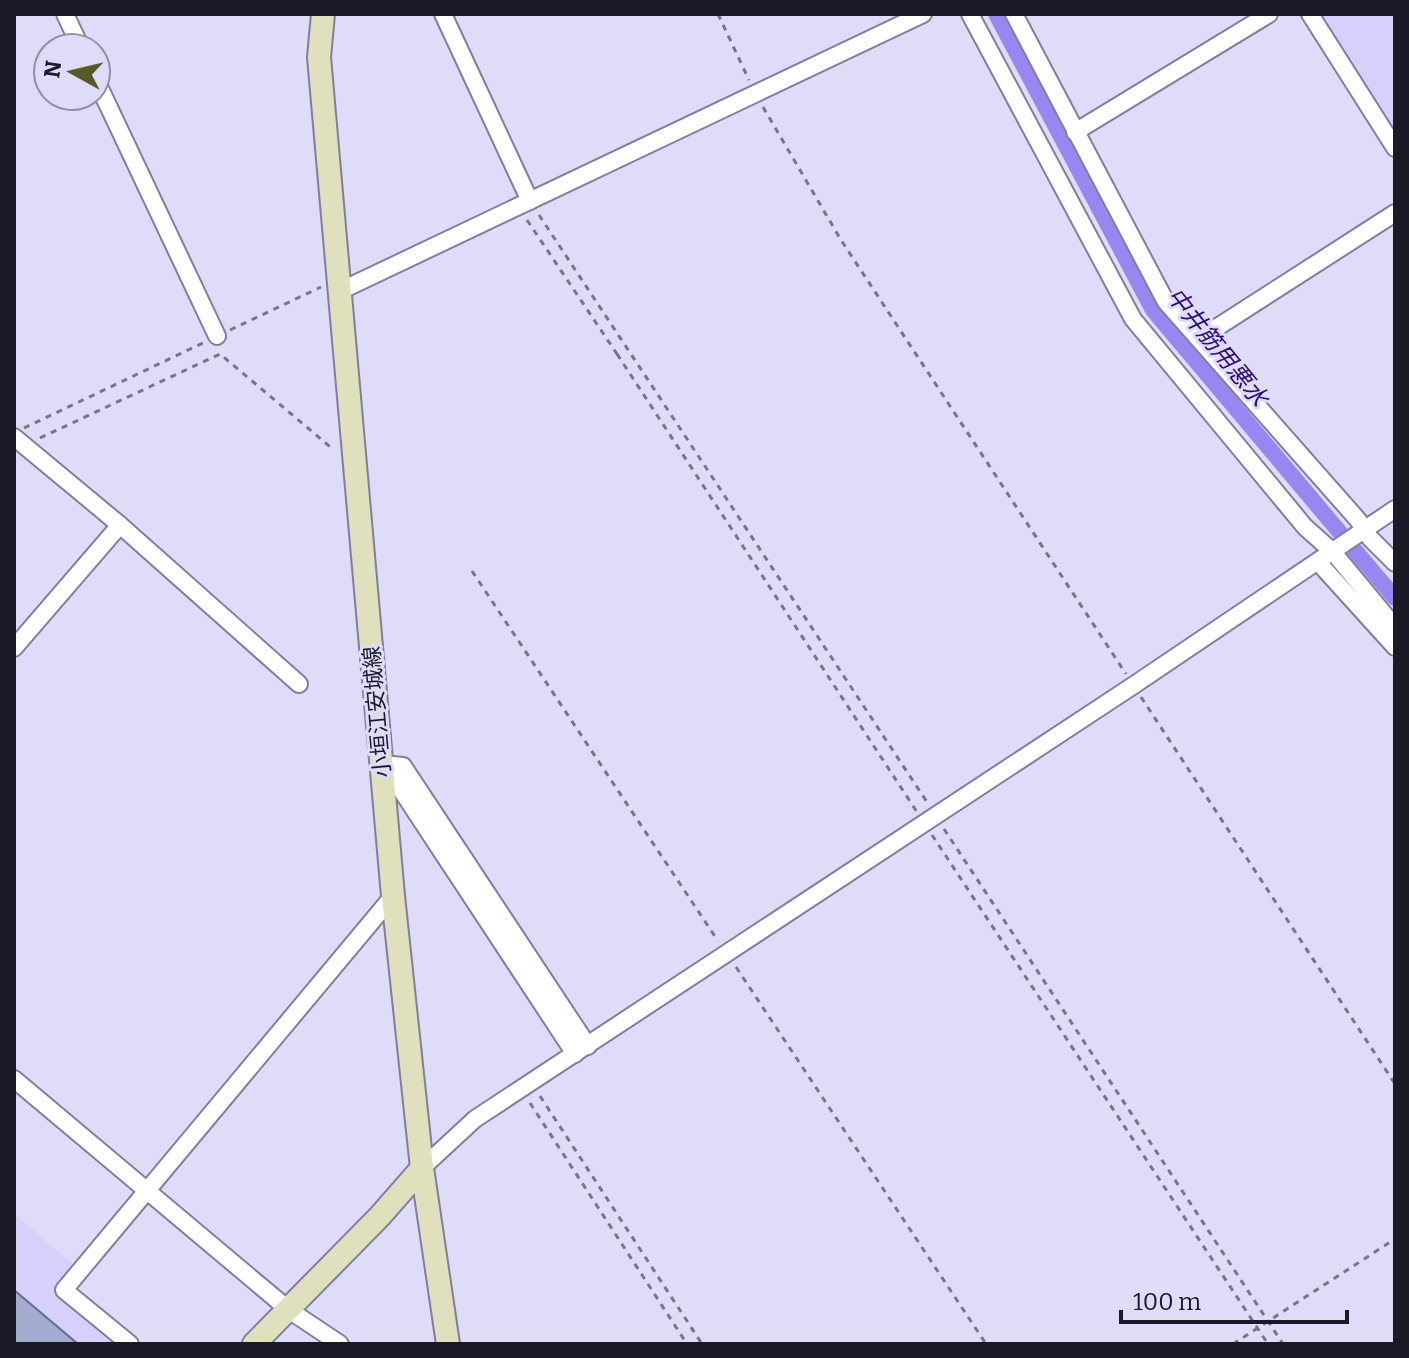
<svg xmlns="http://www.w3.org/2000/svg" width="1409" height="1358" viewBox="0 0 1409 1358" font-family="Bitter,'Noto Sans JP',serif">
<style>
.built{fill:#d5d0fc}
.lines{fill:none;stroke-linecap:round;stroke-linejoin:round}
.canal{stroke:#9a86f1;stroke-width:16}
.building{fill:#a2add0;stroke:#636d8d;stroke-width:2}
.street-casing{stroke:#817d9f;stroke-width:20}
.secondary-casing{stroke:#817d9f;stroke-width:26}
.path{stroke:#77758a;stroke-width:3;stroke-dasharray:6 6;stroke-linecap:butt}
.street{stroke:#fff;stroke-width:16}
.secondary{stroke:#e0e0bc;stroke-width:22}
.labels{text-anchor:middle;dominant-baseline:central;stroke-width:6;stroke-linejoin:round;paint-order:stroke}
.street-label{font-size:22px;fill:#1b1926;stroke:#dfdcfa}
.water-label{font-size:24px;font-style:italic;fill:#300d6d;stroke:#dfdcfa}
</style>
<rect width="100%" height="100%" fill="#dfdcfa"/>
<g class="built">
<polygon points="1316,14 1395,14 1395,138"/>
<polygon points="14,1214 75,1266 54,1291 117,1344 14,1344"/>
</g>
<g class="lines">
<polyline class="canal" points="996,14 1153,310 1395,598"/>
</g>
<polygon class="building" points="14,1290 78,1344 14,1344"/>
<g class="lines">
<g class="street-casing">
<g id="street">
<polyline points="65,14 81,48"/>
<polyline points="443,14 530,201"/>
<polyline points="970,14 1133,319 1305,527 1333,552 1395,627"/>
<polyline points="1014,14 1166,302 1358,520 1370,538 1395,563"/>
<polyline points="1310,14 1395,148"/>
<polyline points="96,80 217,336"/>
<polyline points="1075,132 1269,14"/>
<polyline points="340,291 923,14"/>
<polyline points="1199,339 1395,213"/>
<polyline points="14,437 120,525 14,648"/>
<polyline points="120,525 299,684"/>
<polyline points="1318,562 1395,647"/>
<polyline points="382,764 403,766 588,1046"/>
<polyline points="382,764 394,779 575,1054"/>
<polyline points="14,1079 289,1310 340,1344"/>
<polyline points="422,1168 475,1119 1134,685 1395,509"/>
<polyline points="130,1344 64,1290 393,896"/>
</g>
</g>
<g class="secondary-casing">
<g id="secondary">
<polyline points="323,14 319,57 393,896 422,1168 448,1344"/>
<polyline points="254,1344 380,1216 422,1168"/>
</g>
</g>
<g class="path">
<polyline points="718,14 749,80"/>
<polyline points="763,107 841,240 1126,674"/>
<polyline points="539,215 927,802"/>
<polyline points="527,220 617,354 614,355"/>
<polyline points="230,330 321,287"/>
<polyline points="617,354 917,812"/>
<polyline points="24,428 205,342"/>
<polyline points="40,438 220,354 334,450"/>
<polyline points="472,571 718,941"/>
<polyline points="1141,697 1395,1084"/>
<polyline points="944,829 1283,1344"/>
<polyline points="932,835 1268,1344"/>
<polyline points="736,967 986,1344"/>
<polyline points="540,1096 702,1344"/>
<polyline points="530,1103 687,1344"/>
<polyline points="1233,1344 1395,1239"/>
</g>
<use href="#street" class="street"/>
<use href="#secondary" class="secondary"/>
</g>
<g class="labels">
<g class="street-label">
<text transform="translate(377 712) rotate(-95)">小垣江安城線</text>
</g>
<g class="water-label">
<text transform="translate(1217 347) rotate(51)">中井筋用悪水</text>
</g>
</g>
<rect width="1409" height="1358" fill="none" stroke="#1b1926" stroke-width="32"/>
<g transform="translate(72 72) rotate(278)"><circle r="38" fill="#dfdcfa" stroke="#918ea5" stroke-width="2"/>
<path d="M0-6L14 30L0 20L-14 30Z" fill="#585927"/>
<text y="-12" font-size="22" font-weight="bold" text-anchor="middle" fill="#1b1926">N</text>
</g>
<path d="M1121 1310v12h226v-12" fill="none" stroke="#1b1926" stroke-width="4"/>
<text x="1133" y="1310" font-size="24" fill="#1b1926" stroke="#dfdcfa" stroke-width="6" paint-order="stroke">100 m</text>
</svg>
